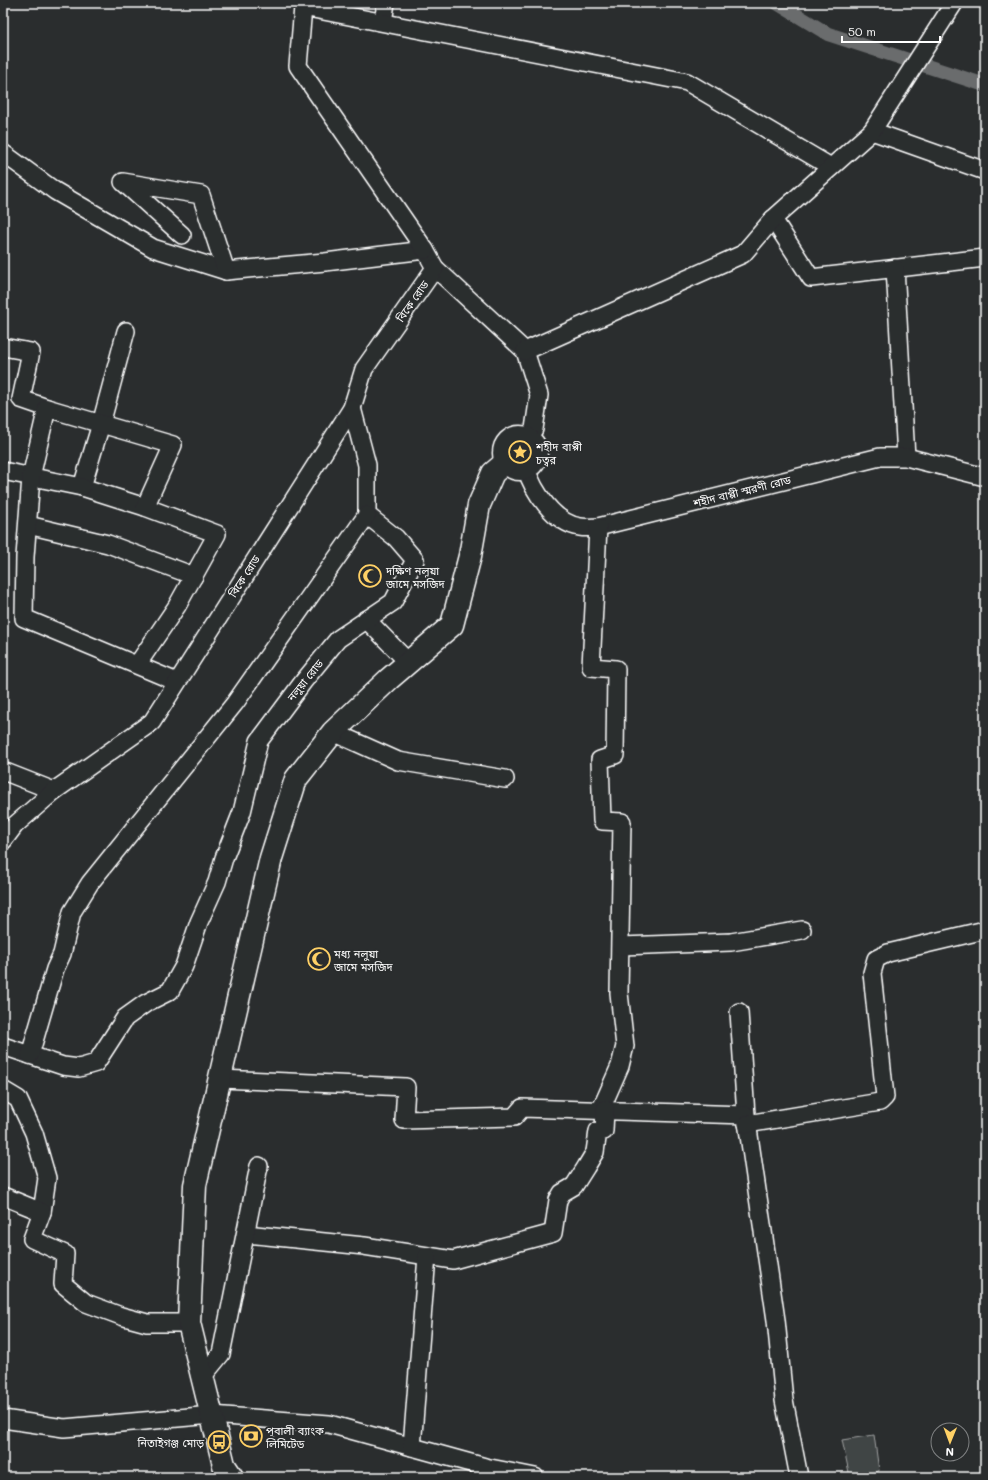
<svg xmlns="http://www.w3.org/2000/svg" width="988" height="1480" viewBox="0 0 988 1480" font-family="Mali,'Noto Sans Bengali',sans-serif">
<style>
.green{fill:#414445;stroke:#a0a2a2}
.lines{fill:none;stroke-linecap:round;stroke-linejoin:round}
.canal{stroke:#6a6c6d;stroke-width:14}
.minor-casing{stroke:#fff;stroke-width:20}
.major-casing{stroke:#fff;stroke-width:25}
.minor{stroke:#2a2d2e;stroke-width:17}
.major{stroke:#2a2d2e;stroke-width:22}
.labels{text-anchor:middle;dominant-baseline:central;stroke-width:4;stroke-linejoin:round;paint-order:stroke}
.street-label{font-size:11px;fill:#fff;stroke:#2a2d2e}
.poi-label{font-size:11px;fill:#fff;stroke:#2a2d2e;text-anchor:start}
</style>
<rect width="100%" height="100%" fill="#2a2d2e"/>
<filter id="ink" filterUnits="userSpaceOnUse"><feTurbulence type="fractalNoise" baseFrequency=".025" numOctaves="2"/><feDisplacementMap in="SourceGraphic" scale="8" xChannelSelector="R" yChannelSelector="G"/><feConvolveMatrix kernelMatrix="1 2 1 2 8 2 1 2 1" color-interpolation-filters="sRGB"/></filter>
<g filter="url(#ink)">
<polygon class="green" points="874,1435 879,1471 850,1477 842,1440"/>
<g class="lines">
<polyline class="canal" points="777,3 828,34 985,85"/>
<g class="minor-casing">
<g id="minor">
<polyline points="383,22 386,3"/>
<polyline points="872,131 985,171"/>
<polyline points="3,153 55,191 153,248 226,271 325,262 425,250 435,268 525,351 539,395 534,429 528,439"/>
<polyline points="773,219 811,278 985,258"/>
<polyline points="182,235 123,182 201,195 226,271"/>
<polyline points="425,250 298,66 303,7 687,82 831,167"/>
<polyline points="895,268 906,457"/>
<polyline points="126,331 101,424 82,487 145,507"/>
<polyline points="3,347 31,352 21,399 47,408"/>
<polyline points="525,351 743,254 773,219 872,131 954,3"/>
<path d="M526 468C533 491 554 523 580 527 586 528 593 527 598 527L880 457H906L985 477"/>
<polyline points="3,471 82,487"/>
<polyline points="28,525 108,544 194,576"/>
<polyline points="598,527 591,667 616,669 615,755 600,760 602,821 622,822 619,993 625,1046 620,1066 601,1109"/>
<polyline points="366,619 409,663"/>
<polyline points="137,665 177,606 217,534 145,507 173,445 47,408 31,477 25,557 24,618 177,682"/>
<polyline points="333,732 398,761 505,779"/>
<polyline points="3,771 54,791"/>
<polyline points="3,841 15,825 54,791 152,722 352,408 364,369 435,268"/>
<polyline points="621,946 731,942 802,930"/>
<polyline points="739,1012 746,1115 776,1320 784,1400 799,1477"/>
<polyline points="3,1046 63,1066 79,1068 96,1063 125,1018 146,1003 170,991 184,966 199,922 217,882 224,858 242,812 259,741 303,682 338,639 393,602 415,560 396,538 367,515 367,465 352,408"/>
<polyline points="30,1055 55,969 62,954 72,912 90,883 235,703 367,515"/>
<polyline points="220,1079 406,1087 404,1120 514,1117 522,1108 746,1115"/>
<polyline points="3,1090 18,1099 34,1133 47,1178 42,1212"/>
<polyline points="747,1124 880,1102 885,1097 872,973 876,959 888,953 985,930"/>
<polyline points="3,1196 42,1212 32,1239 65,1254 63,1284 86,1303 121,1316 147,1323 189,1323"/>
<polyline points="246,1234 364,1246 453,1260 553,1233 558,1200 562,1193 574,1186 586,1167 595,1152 598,1131 604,1131 605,1109"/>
<polyline points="203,1376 221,1354 259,1166"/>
<polyline points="3,1419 64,1428 212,1415 329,1424 485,1467 535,1477"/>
<polyline points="412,1447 427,1256"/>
</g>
</g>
<g class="major-casing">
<g id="major">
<circle cx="520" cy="453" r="16"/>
<polyline points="232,1477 224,1465 189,1323 195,1185 271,858 296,779 333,732 389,679 452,625 470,556 479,505 493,473 506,462"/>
</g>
</g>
<use href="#minor" class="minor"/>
<use href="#major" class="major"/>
</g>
</g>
<defs>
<g id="sight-ring" transform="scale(1.15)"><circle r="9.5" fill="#2a2d2e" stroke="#ffd166" stroke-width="1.5"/><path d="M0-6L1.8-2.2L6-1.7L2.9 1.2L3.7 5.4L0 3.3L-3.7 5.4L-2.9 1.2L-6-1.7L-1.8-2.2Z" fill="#ffd166"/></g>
<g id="mosque-ring" transform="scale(1.15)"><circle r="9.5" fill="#2a2d2e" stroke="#ffd166" stroke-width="1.5"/><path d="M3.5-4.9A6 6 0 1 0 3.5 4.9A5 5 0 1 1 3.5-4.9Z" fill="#ffd166"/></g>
<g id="bank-ring" transform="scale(1.15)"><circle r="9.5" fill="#2a2d2e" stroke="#ffd166" stroke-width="1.5"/><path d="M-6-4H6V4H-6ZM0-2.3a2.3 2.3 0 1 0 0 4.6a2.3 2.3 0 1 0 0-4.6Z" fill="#ffd166"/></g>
<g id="bus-ring" transform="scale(1.15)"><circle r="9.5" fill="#2a2d2e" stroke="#ffd166" stroke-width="1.5"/><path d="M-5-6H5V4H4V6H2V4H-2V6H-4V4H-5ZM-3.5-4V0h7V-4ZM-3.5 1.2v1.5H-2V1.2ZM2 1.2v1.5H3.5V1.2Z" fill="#ffd166"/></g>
</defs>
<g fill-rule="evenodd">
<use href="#sight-ring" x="520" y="452"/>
<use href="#mosque-ring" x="370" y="576"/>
<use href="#mosque-ring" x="319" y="959"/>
<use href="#bank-ring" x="251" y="1436"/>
<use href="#bus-ring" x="219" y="1442"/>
</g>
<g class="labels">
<g class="street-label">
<text transform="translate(412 301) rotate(-55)">বিকে রোড</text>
<text transform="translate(742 491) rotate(-14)">শহীদ বাপ্পী স্মরণী রোড</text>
<text transform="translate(244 576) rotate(-57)">বিকে রোড</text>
<text transform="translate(305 680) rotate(-51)">নলুয়া রোড</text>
</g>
<g class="poi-label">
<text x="536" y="446">শহীদ বাপ্পী<tspan x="536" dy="13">চত্বর</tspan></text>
<text x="386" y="570">দক্ষিণ নলুয়া<tspan x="386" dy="13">জামে মসজিদ</tspan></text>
<text x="334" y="953">মধ্য নলুয়া<tspan x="334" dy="13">জামে মসজিদ</tspan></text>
<text x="266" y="1430">পূবালী ব্যাংক<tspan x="266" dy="13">লিমিটেড</tspan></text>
<text x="204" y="1442" text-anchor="end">নিতাইগঞ্জ মোড়</text>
</g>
</g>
<rect width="988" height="1480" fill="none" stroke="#2a2d2e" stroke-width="16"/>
<rect x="8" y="8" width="972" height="1464" fill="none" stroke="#fff" stroke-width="1.5" filter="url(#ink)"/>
<g transform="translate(950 1442) rotate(181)"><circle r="19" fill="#2a2d2e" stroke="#7f8182"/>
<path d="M0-3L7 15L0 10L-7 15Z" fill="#ffd166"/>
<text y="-6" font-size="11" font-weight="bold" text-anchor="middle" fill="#ffffff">N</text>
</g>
<path d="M842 36v6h98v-6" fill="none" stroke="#ffffff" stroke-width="2"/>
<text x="848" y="36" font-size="12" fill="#ffffff" stroke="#2a2d2e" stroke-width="3" paint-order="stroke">50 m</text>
</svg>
